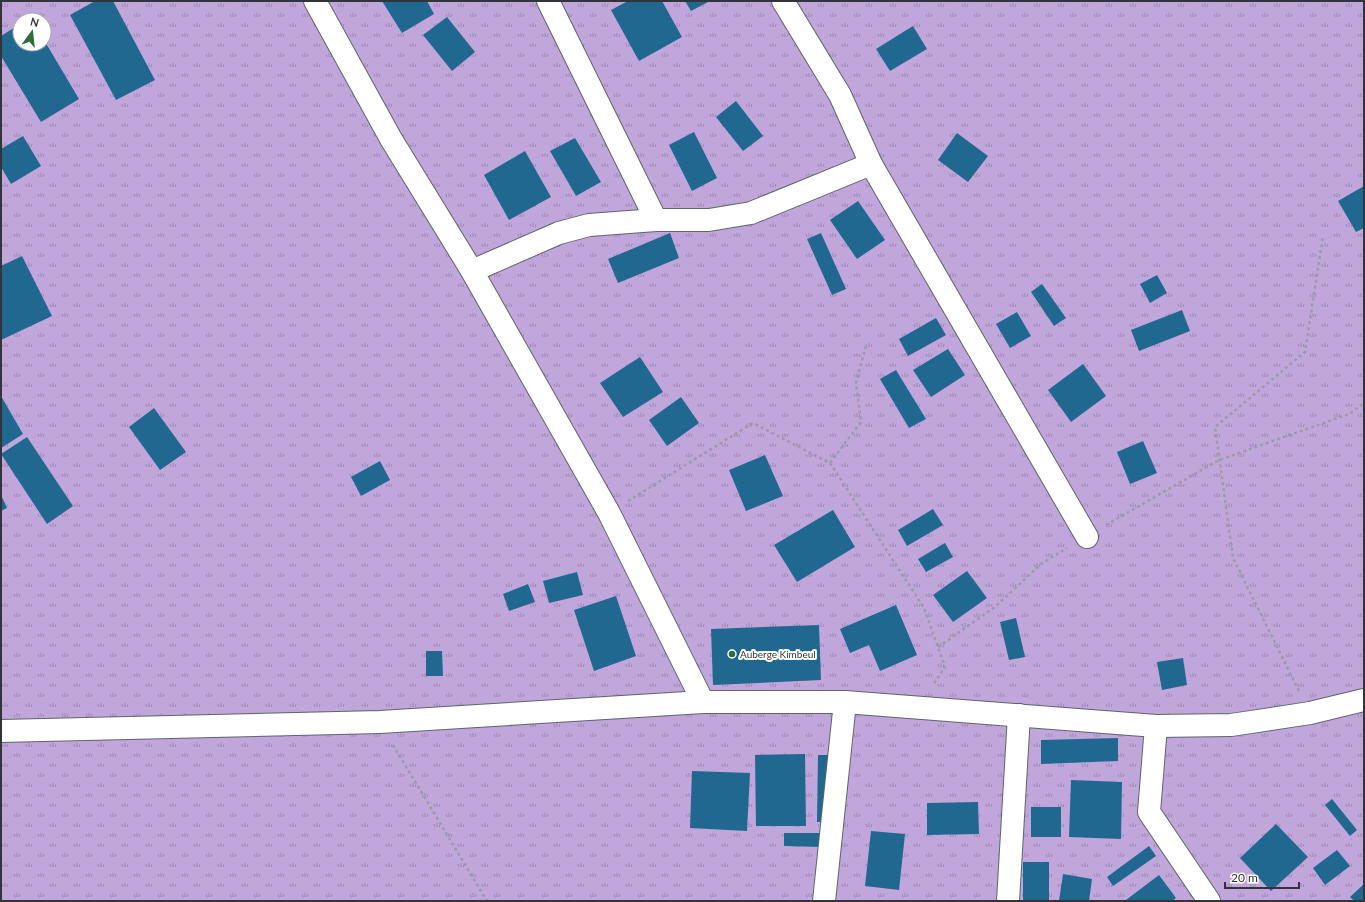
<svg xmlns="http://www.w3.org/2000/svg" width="1365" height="902" viewBox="0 0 1365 902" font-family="Lato,sans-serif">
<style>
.grass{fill:url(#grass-tufts);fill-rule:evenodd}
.building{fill:#216891}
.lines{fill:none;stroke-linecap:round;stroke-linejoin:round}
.minor-casing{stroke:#5e636d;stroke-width:24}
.path{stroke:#999ea6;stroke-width:2.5;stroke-dasharray:3 3;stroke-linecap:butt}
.minor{stroke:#fff;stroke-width:22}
.poi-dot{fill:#2b703c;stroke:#fff;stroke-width:1.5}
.labels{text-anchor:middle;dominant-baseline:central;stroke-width:4;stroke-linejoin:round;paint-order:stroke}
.poi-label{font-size:10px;fill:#313438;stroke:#fff;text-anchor:start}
</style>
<defs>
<pattern id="grass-tufts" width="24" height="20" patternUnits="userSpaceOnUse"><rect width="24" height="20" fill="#c0a6db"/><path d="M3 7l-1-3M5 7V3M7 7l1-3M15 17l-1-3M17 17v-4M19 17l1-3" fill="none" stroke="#9d88b3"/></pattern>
</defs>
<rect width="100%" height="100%" fill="#dbe2ed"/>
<path class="grass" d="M1 1H1364V901H1ZM20 20H44V44H20Z"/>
<g class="building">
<polygon points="95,1 113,1 155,80 116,100 70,15"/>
<polygon points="382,1 427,1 434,14 402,33"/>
<polygon points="628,1 662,1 682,37 639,61 611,10"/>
<polygon points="685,1 710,1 691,11"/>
<polygon points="447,17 475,52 452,71 423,35"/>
<polygon points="20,24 20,44 44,44 44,40 79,99 41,122 1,56 1,36"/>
<polygon points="913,26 927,49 890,71 876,49"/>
<polygon points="736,101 763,136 743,151 716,117"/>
<polygon points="694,132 717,178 692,191 669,145"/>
<polygon points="957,133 988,156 968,182 938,160"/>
<polygon points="23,136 41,166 11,184 1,167 1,149"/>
<polygon points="575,138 601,182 576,196 550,151"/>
<polygon points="525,151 551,197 509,220 484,175"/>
<polygon points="1364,186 1364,228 1356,232 1338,201"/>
<polygon points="858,201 885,240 857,259 830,220"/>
<polygon points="670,233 679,258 618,283 608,259"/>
<polygon points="821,233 846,289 832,295 807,239"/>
<polygon points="22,256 52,316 1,340 1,266"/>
<polygon points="1157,275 1167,293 1150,303 1140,284"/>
<polygon points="1042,284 1066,318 1054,326 1031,292"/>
<polygon points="1182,310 1190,331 1139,351 1131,330"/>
<polygon points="1017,312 1031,336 1010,348 996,324"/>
<polygon points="936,318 946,335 908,356 899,339"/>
<polygon points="948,349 965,375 931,397 913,370"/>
<polygon points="640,357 663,392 623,417 600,383"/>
<polygon points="1083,364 1106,396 1071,422 1048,390"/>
<polygon points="896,370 926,419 909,428 880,379"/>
<polygon points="1,396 23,434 1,448"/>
<polygon points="681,397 699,423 667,446 649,420"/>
<polygon points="154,408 186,452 160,470 129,427"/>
<polygon points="27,437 73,506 47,524 1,454"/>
<polygon points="1143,441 1157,473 1130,484 1117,452"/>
<polygon points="765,455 783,496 746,511 729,470"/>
<polygon points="380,461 390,480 361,496 351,477"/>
<polygon points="1,495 7,508 1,511"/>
<polygon points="933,509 943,525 907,546 898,530"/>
<polygon points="833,510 855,547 797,582 774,545"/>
<polygon points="945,543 953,557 926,572 918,559"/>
<polygon points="967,571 987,598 953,622 933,595"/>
<polygon points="577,572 583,595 549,603 543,581"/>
<polygon points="528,584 535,602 509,611 503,594"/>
<polygon points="616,596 636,656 594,671 574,610"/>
<polygon points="896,605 917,655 880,671 869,645 850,653 840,629"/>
<polygon points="1016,618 1025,657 1009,660 1000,622"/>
<polygon points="819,625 821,680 713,685 711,629"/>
<polygon points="426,651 442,651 443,676 426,676"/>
<polygon points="1183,658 1187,685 1162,690 1157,662"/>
<polygon points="1118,738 1118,761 1041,764 1041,740"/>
<polygon points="805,754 806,826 756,826 755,755"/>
<polygon points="818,755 829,755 828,822 817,822"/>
<polygon points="692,771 750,773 747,831 690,828"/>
<polygon points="1071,780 1122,782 1121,839 1069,837"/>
<polygon points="1332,799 1357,830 1350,836 1325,805"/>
<polygon points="978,802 979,834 927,835 927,803"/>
<rect x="1031" y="807" width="30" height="30"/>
<polygon points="1276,824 1308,857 1271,891 1240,858"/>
<polygon points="871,831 905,834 899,890 865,886"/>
<polygon points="784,833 822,833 822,847 784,846"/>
<polygon points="1149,846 1156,856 1113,886 1107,877"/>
<polygon points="1337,850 1350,866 1325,885 1313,868"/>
<rect x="1023" y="862" width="26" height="39"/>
<polygon points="1063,874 1092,879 1089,901 1059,901"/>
<polygon points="1159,875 1176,898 1172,901 1127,901 1126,900"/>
<polygon points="1364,884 1364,901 1354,901 1350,897"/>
</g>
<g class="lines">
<g class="minor-casing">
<g id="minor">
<polyline points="315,1 391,139 472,271 609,513 703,702 845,702 1156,726 1149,812 1209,901"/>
<polyline points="548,1 656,220"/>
<polyline points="783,1 840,95 871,164 1087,537"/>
<polyline points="472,271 559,233 589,225 656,220 709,220 751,213 871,164"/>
<polyline points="1156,726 1231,725 1310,713 1364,700"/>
<polyline points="1,731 380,722 703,702"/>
<polyline points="824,901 845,702"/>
<polyline points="1008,901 1019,715"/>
</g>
</g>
<g class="path">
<polyline points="830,463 861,422 856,383 866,345"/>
<polyline points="628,501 753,423 830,463 924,608 945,667 933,685"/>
<polyline points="1106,525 1219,460 1349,414 1364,403"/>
<polyline points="938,647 995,607 1041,564 1067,548"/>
<polyline points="1299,691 1233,558 1215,427 1305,352 1323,236"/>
<polyline points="393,745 487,901"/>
</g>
<use href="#minor" class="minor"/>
</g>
<circle class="poi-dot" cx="732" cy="654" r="4"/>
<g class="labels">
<g class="poi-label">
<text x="740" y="654">Auberge Kimbeul</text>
</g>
</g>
<rect width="1365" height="902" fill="none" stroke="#313438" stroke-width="4"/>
<g transform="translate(32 32) rotate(15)"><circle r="19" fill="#ffffff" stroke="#adaeaf"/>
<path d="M0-3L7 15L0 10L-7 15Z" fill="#2b703c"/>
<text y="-6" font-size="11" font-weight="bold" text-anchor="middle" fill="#313438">N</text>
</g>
<path d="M1225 882v6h74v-6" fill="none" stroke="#313438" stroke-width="2"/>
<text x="1231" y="882" font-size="12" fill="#313438" stroke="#ffffff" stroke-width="3" paint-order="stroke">20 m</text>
</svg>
